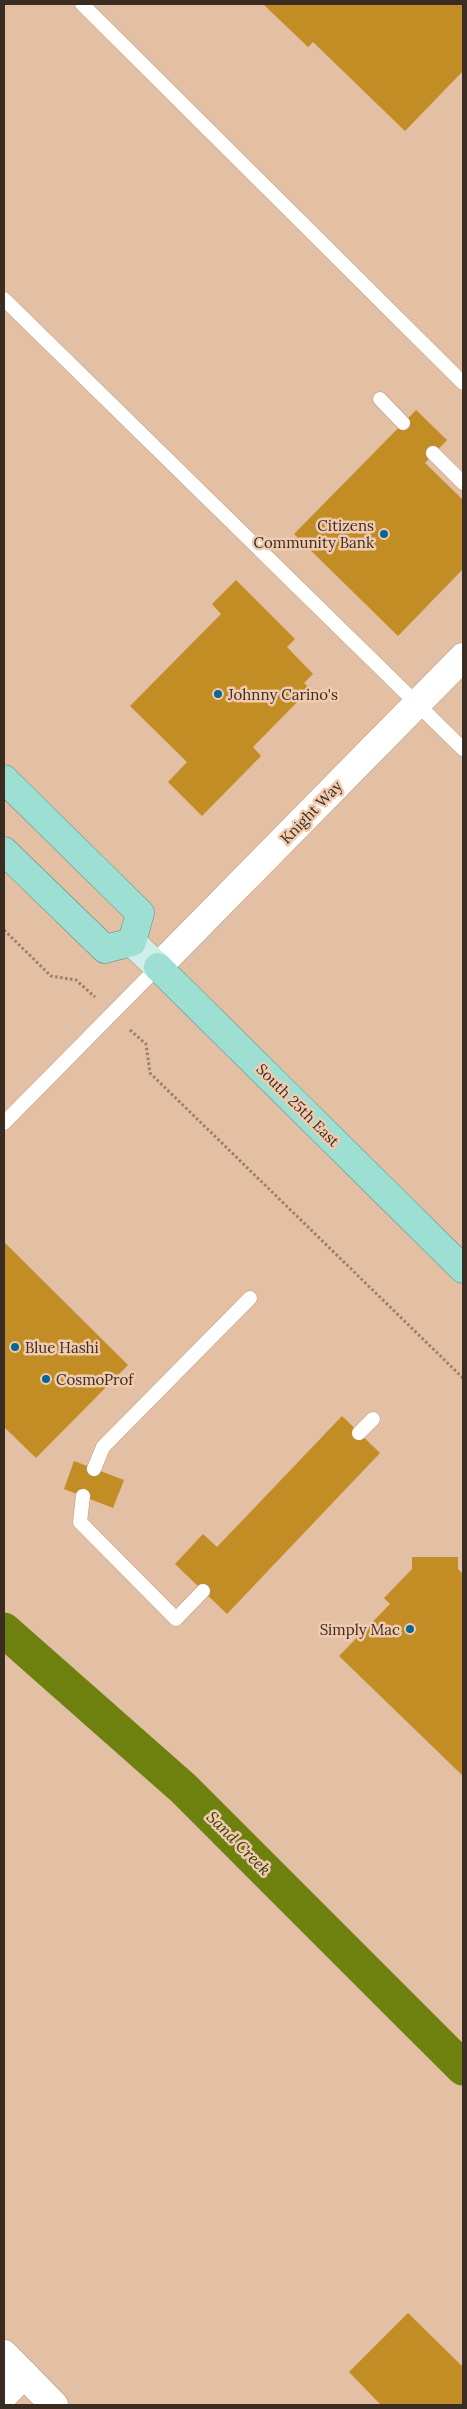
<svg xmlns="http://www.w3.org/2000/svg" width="467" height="2409" viewBox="0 0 467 2409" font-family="Lora,serif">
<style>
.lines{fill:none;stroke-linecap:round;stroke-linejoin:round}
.canal{stroke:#6e800e;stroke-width:35}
.building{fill:#c28d25}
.service-casing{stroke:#bb997e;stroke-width:15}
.minor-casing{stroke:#bb997e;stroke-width:29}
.tertiary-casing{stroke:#bb997e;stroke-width:29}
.secondary-casing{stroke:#bb997e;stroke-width:29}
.primary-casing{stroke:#4f9281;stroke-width:29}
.path{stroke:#9a806b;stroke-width:3;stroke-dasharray:2.5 2.5;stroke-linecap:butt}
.service{stroke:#fff;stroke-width:14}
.minor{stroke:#fff;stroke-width:28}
.tertiary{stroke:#fff;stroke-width:28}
.secondary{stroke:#ceefe9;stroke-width:28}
.primary{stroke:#9ddfd3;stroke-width:28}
.poi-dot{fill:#066695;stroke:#f0cbb0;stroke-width:2}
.labels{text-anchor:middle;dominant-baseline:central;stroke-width:5;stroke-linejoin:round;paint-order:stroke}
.poi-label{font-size:15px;fill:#3a2c21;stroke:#f0cbb0;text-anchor:start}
.street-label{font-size:15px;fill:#3a2c21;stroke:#f0cbb0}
.water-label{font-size:16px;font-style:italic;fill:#343e05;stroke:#f0cbb0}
</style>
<rect width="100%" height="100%" fill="#e3bfa3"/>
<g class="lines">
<polyline class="canal" points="4,1630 183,1788 463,2068"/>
</g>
<g class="building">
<polygon points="263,4 463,4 463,71 405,131 313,42 308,47"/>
<polygon points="416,410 447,440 425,463 463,500 463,569 398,636 294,534"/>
<polygon points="236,580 295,639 287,647 313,674 304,683 310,689 253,747 261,756 202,816 168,782 187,762 130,706 221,614 212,604"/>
<polygon points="4,1242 128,1365 36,1458 4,1427"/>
<polygon points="342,1416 380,1453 227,1614 175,1564 203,1534 217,1547"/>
<polygon points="74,1461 124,1480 113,1508 64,1489"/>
<polygon points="412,1557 458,1557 458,1569 463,1574 463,1776 339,1656 390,1604 384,1598 412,1569"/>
<polygon points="408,2313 463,2367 463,2405 381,2405 349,2372"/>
</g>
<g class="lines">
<g class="service-casing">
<g id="service">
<polyline points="82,4 463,383"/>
<polyline points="4,299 463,749"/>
<polyline points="380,399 403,423"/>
<polyline points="433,453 463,483"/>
<polyline points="4,1123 158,967"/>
<polyline points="359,1433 373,1419"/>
<polyline points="94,1469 103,1447 250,1298"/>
<polyline points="83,1496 80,1522 176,1619 203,1591"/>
</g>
</g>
<g class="minor-casing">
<g id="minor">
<polyline points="4,2354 54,2405"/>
<polyline points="4,2395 24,2374"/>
</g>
</g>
<g class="tertiary-casing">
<polyline id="tertiary" points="158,967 463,657"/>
</g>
<g class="secondary-casing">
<polyline id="secondary" points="132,942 158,967"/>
</g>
<g class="primary-casing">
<g id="primary">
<polyline points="4,779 140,913 132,942 105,949 4,851"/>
<polyline points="158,967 463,1269"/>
</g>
</g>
<g class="path">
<polyline points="4,930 51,976 76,980 95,997"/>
<polyline points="130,1030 146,1044 150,1073 463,1378"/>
</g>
<use href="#service" class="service"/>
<use href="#minor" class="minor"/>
<use href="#tertiary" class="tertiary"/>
<use href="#secondary" class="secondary"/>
<use href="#primary" class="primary"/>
</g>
<g class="poi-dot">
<circle cx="384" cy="534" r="5"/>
<circle cx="218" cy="694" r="5"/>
<circle cx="15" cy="1347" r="5"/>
<circle cx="46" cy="1379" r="5"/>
<circle cx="410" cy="1629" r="5"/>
</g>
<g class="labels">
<g class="poi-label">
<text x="374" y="525" text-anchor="end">Citizens<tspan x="374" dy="17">Community Bank</tspan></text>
<text x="228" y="694">Johnny Carino's</text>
<text x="25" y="1347">Blue Hashi</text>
<text x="56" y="1379">CosmoProf</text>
<text x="400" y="1629" text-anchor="end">Simply Mac</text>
</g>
<g class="street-label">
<text transform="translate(311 812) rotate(-46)">Knight Way</text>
<text transform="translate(298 1105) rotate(45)">South 25th East</text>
</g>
<g class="water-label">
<text transform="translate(239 1843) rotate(45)">Sand Creek</text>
</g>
</g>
<rect width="467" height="2409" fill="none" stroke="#3a2c21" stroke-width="10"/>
</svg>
